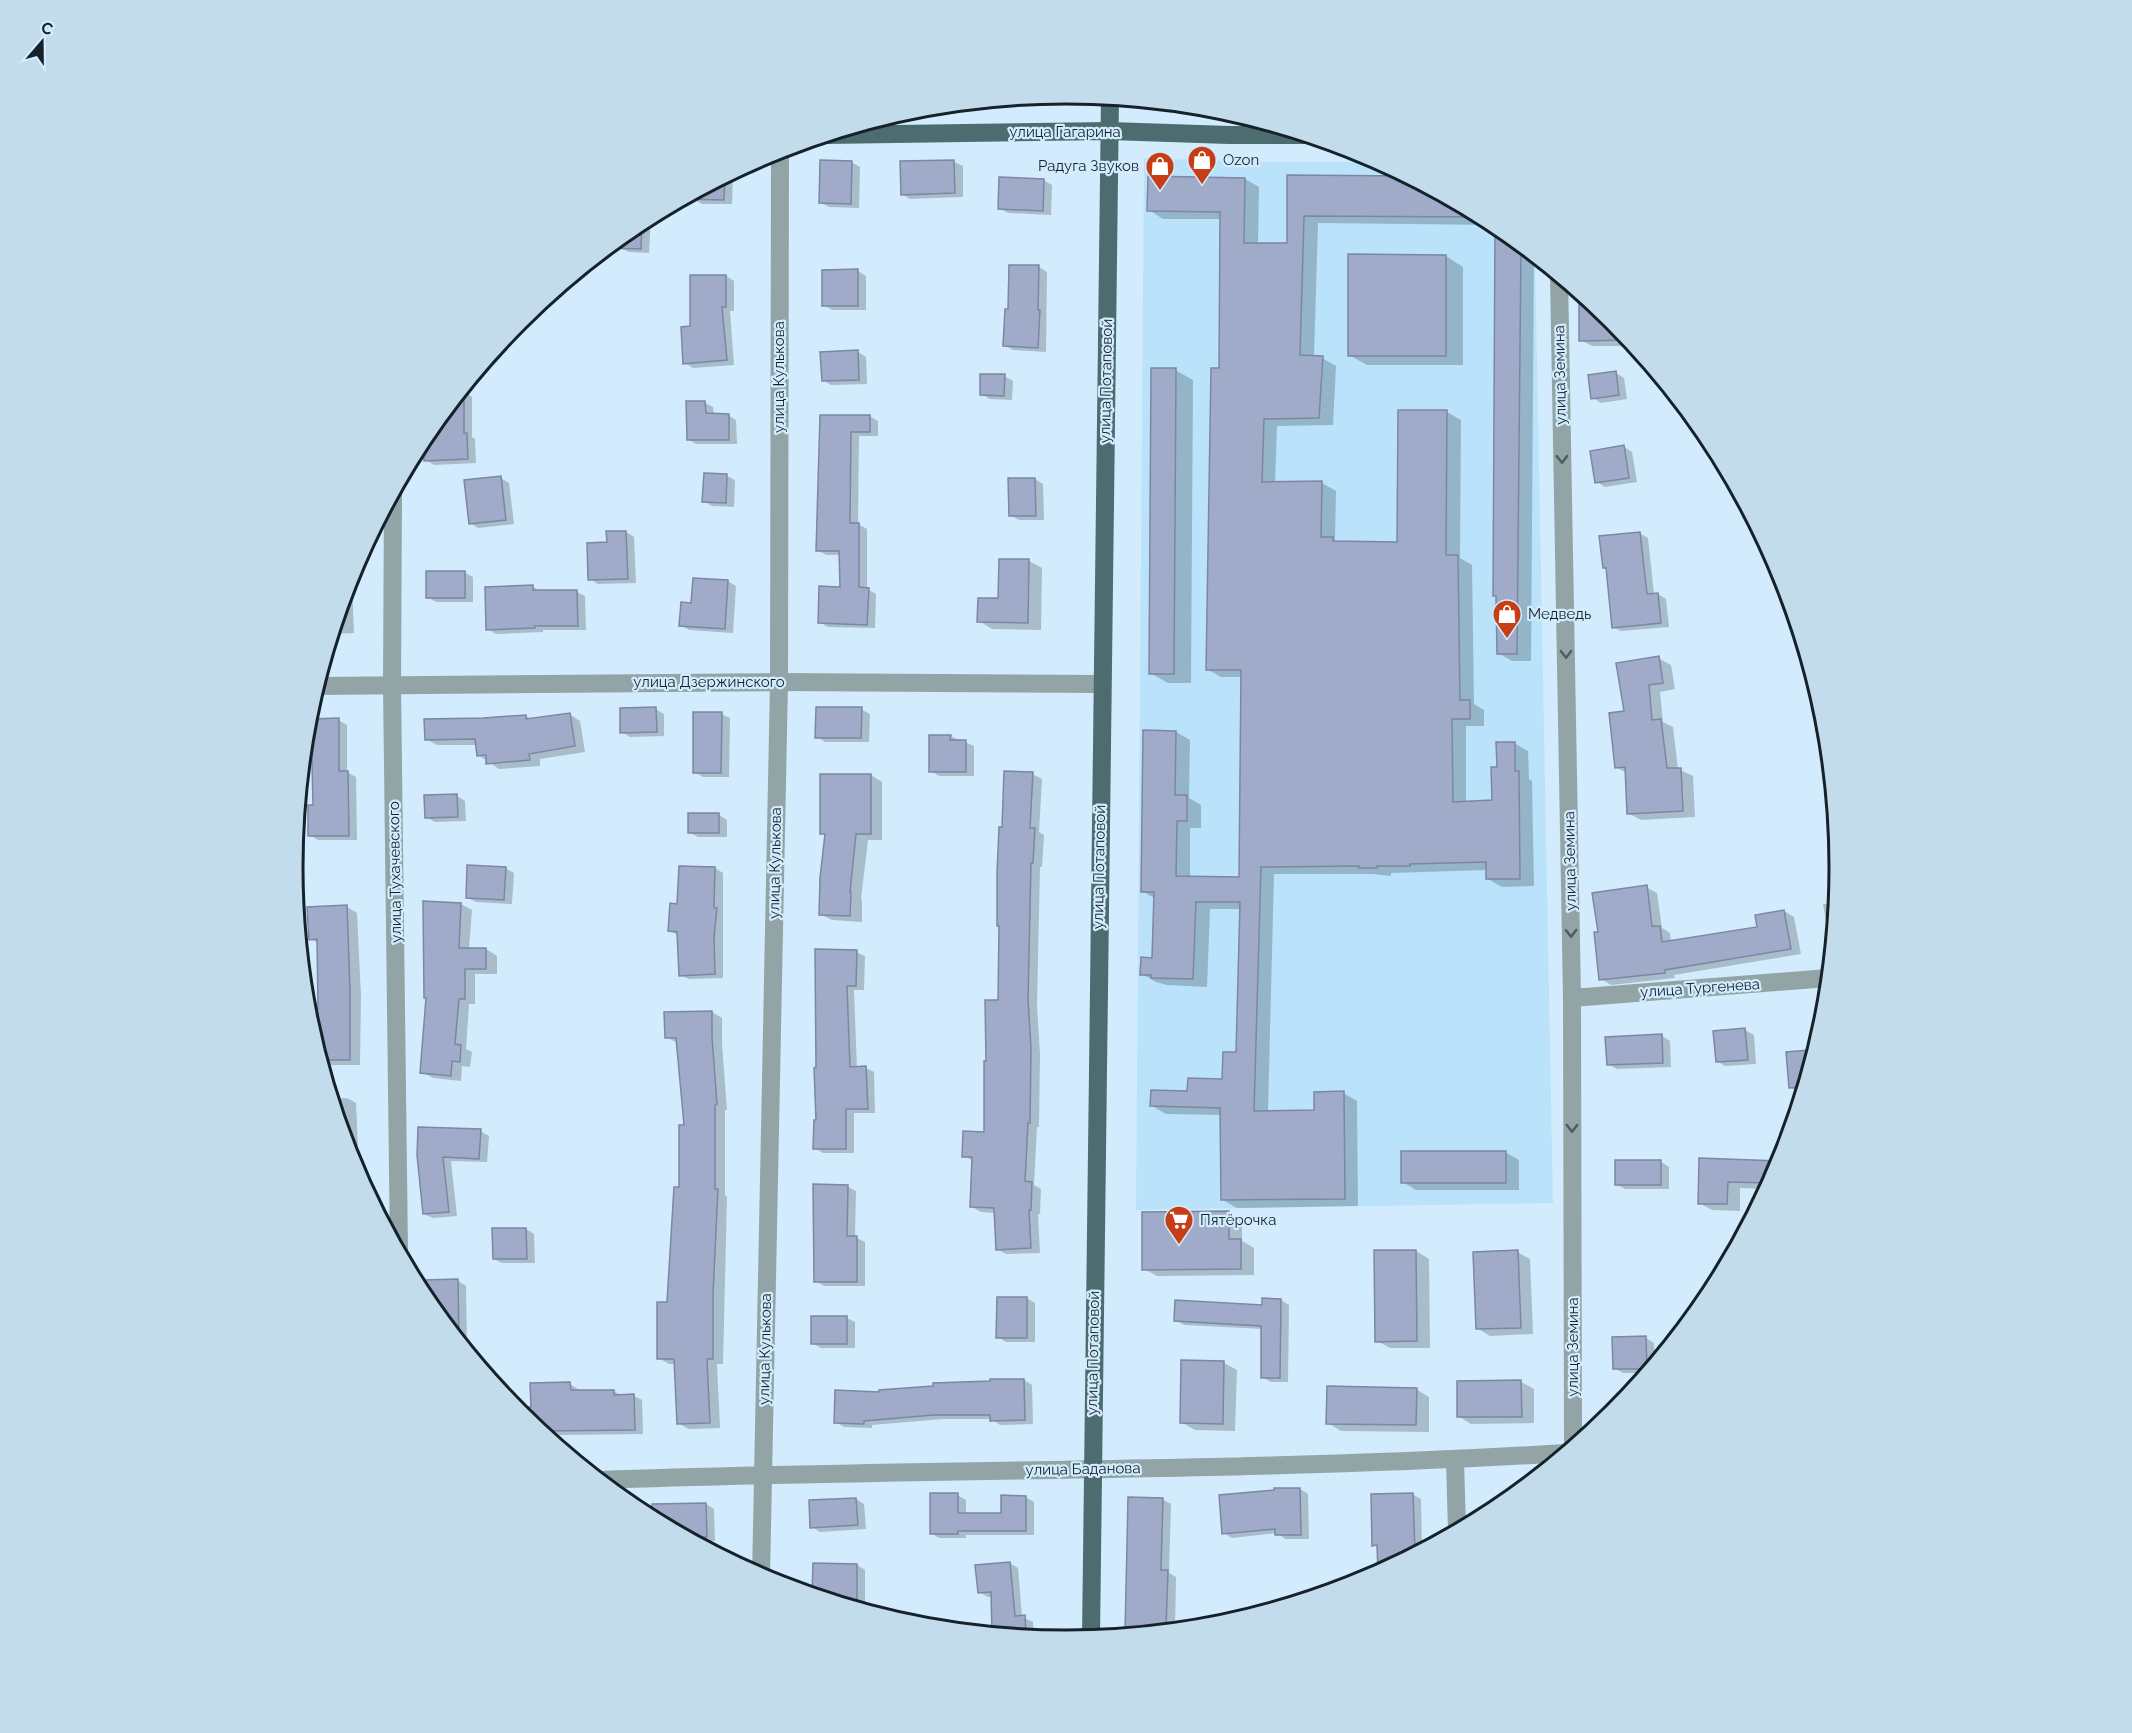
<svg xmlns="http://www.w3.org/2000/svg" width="2132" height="1733" viewBox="0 0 2132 1733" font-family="Raleway,sans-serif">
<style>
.built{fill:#bae2fb}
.shadow{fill:#0003}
.building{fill:#9fabc8;stroke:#7c87a3;stroke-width:1.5}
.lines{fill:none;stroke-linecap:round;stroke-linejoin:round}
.minor{stroke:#93a4a6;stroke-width:18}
.major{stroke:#4c6c70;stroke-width:18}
.oneway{stroke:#4e5c62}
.labels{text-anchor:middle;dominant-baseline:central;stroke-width:4.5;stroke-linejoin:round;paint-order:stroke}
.street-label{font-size:15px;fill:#16222a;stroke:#d2ecfd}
.poi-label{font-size:15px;fill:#16222a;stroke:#d2ecfd;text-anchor:start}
.rim{fill:none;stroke:#16222a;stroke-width:3}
</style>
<rect width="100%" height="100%" fill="#d2ecfd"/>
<polygon class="built" points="1144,158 1244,162 1381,162 1496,224 1535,256 1553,1203 1136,1210"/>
<g class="shadow">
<polygon points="851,162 860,167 859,208 829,207 821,203"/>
<polygon points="954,162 963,166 963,197 910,199 902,194 901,163"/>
<polygon points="733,172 732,204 702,204 693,199 694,193"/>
<polygon points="1289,177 1410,178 1496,224 1534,255 1531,661 1512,661 1498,653 1496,225 1318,223 1314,357 1322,358 1336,366 1333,425 1277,426 1275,484 1322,483 1336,491 1335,540 1340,543 1399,543 1447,412 1461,420 1460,558 1472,565 1474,704 1484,710 1484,726 1466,726 1466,803 1493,802 1498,769 1514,743 1528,751 1529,779 1532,781 1534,886 1502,887 1488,879 1488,870 1391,873 1391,876 1372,874 1274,874 1268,1112 1316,1112 1343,1093 1357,1101 1358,1206 1237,1208 1223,1200 1222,1115 1166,1114 1152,1106 1224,1080 1237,1054 1241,909 1210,909 1207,987 1167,985 1156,982 1142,974 1154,959 1156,899 1142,891 1145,732 1176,732 1190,740 1189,798 1201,805 1201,828 1190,828 1190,878 1240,879 1243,677 1221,677 1207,669 1220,370 1221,219 1163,219 1149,210 1245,179 1259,187 1258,245 1289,245"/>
<polygon points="1043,180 1052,185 1051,215 1008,213 999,208"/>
<polygon points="651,216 649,253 629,252 620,248 621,236 637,223"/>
<polygon points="1446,256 1463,267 1463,365 1367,365 1349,355"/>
<polygon points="1039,267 1047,272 1046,352 1013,350 1004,345 1009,310"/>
<polygon points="858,271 866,276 866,310 832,310 824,305"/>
<polygon points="726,276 734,281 734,311 730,311 734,365 693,368 685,363 692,328"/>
<polygon points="1580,293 1613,320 1635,346 1592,346 1581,340"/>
<polygon points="858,352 866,357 867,384 831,385 823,380"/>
<polygon points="1175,370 1193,380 1191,683 1168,683 1150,673"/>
<polygon points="1616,373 1624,378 1627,399 1601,403 1593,398"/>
<polygon points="1004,376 1013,381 1012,400 990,399 981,394"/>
<polygon points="466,384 467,394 472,397 472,437 475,439 476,463 434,465 426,460 429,430"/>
<polygon points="705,403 713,407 714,415 728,415 736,420 737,444 696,444 688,439"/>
<polygon points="821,416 869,416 878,421 878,436 859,436 858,524 867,529 867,589 876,594 875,628 828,627 819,622 842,588 841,555 826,555 818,550"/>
<polygon points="1624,447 1632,452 1637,482 1605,487 1597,482"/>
<polygon points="727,476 735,480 734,507 712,506 704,501"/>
<polygon points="501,478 509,483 514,524 478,528 470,523"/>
<polygon points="1035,479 1043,484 1044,520 1019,520 1010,515"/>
<polygon points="626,532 634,537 636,583 598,584 590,579 608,543"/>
<polygon points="1639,533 1648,538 1654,594 1658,594 1666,599 1669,627 1621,631 1613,627 1608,569 1604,567"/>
<polygon points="1029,561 1042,568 1041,630 992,629 979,621 999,600"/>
<polygon points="464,572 473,577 473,602 436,602 427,597"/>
<polygon points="728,581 736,586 733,633 689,630 681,625 693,605"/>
<polygon points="347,584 352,586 354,633 332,634"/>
<polygon points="532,586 541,592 577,592 585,596 586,630 543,630 543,632 496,634 488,629"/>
<polygon points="1658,658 1671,665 1675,689 1660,692 1663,722 1673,727 1678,769 1693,776 1695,817 1641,820 1628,813 1627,773 1617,768"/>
<polygon points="655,709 664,714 664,736 630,737 622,732"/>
<polygon points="861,709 870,714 869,742 825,742 817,737"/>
<polygon points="569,714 580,721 585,752 540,759 540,766 499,769 478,755 477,745 437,745 426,739 526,716 532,720"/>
<polygon points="721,714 730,718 729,777 703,777 695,772"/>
<polygon points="307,720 338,720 347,725 347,772 356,777 357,840 318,840 310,835 314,807 314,760 303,761"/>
<polygon points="950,736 974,746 974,776 939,776 931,771"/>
<polygon points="1830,765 1832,792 1830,791 1825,766"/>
<polygon points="1032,774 1042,779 1039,832 1044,835 1042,867 1040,867 1037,1005 1040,1054 1039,1127 1037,1127 1034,1185 1041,1189 1040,1214 1038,1214 1040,1253 1006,1254 997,1249 995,1213 981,1212 972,1207 973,1161 964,1156 986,1134 988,1062 999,1001 1003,829"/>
<polygon points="871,775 882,782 882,840 868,840 861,899 862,900 862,922 832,920 820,914 826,835 821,833"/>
<polygon points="457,796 465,801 466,821 435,822 426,817"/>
<polygon points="719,815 727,820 727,837 698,837 689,832"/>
<polygon points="680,867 715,868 723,873 723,978 689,979 680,975 678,935 669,930 679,906"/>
<polygon points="505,868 514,873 512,904 476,902 468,898"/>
<polygon points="1646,887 1657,893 1662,928 1670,933 1671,942 1758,928 1784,911 1794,917 1801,954 1674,975 1675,978 1611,985 1601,979 1600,933"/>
<polygon points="425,902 461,904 472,910 469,949 486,949 497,956 497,974 475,974 475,1004 469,1004 466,1049 472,1052 470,1067 462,1066 461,1081 433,1078 422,1072 428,999"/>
<polygon points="1836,903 1831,951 1823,904"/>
<polygon points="347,907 357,913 361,996 360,1065 323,1065 309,1023 317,1023 320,1011 318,943 310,939"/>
<polygon points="856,952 865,956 864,990 854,990 857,1068 866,1068 874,1072 875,1113 854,1113 854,1153 823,1153 815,1148 817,1121 816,1069"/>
<polygon points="712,1012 722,1018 722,1044 727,1110 725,1110 725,1195 727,1197 723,1364 717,1364 720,1428 689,1429 678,1423 676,1364 669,1364 659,1358 668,1304 685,1127 677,1043 667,1037"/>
<polygon points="1745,1030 1754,1035 1756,1064 1725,1066 1717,1061"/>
<polygon points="1662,1036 1670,1041 1671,1067 1617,1069 1608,1064"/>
<polygon points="1809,1051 1814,1054 1802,1092 1799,1092 1791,1088"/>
<polygon points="347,1098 356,1103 358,1147 354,1147 355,1169 332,1099"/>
<polygon points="480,1131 489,1136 487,1162 451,1161 457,1216 433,1218 424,1214 419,1155"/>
<polygon points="1505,1152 1519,1160 1519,1190 1416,1190 1403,1182"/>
<polygon points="1701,1160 1781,1162 1766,1189 1740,1188 1740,1211 1712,1210 1699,1203"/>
<polygon points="1661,1162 1669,1167 1669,1189 1625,1189 1616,1184"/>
<polygon points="848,1187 856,1191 855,1237 865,1242 865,1286 824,1286 816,1281"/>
<polygon points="1229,1213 1242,1220 1242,1241 1254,1248 1254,1275 1157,1276 1144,1269"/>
<polygon points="526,1229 534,1234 535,1263 502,1263 494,1259"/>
<polygon points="1416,1251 1429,1259 1430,1348 1390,1348 1377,1341"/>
<polygon points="1517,1252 1530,1259 1533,1334 1490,1336 1477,1328"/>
<polygon points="425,1281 458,1281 466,1286 467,1351 425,1299"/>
<polygon points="1027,1298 1035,1303 1035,1342 1006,1342 998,1337"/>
<polygon points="1281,1300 1289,1305 1288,1382 1271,1382 1262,1377 1263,1329 1184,1325 1176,1320 1263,1306"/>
<polygon points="847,1318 855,1322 855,1348 821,1348 812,1343"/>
<polygon points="1646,1338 1654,1343 1655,1363 1646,1373 1623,1373 1614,1368"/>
<polygon points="1224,1363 1237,1370 1235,1431 1195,1430 1181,1422"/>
<polygon points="1024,1380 1032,1385 1033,1424 1000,1425 992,1419 943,1419 872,1425 872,1428 844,1427 836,1422 881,1394 934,1387"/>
<polygon points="1521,1382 1534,1389 1534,1423 1471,1424 1458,1416"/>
<polygon points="570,1384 578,1389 578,1392 614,1391 622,1396 634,1396 642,1400 643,1434 560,1435 551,1430"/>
<polygon points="1416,1389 1429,1397 1429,1432 1341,1431 1328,1423"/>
<polygon points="1300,1489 1308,1494 1309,1539 1285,1539 1277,1533 1232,1538 1224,1533"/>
<polygon points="1412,1494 1421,1499 1422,1549 1380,1572 1379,1548 1374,1545"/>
<polygon points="957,1495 966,1500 966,1515 1002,1515 1025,1497 1034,1502 1034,1535 966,1535 966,1538 939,1538 931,1533"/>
<polygon points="1129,1498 1162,1499 1171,1504 1169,1573 1176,1577 1175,1629 1127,1634"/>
<polygon points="856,1499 864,1504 866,1529 820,1532 812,1527"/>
<polygon points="706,1504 714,1509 715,1541 696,1541 654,1519 653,1505"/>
<polygon points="1010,1563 1018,1568 1022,1617 1033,1622 1034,1637 994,1633 993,1597 988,1597 979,1592"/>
<polygon points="857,1565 865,1570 865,1605 855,1605 855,1607 813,1594"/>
</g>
<g class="building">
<polygon points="820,160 852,161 851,204 819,203"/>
<polygon points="954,160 955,193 901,195 900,161"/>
<polygon points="1287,175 1408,176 1485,217 1304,216 1300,355 1323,356 1319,418 1264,419 1262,482 1322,481 1321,537 1333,537 1333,541 1397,542 1398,410 1447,410 1446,555 1458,555 1460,700 1470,700 1470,719 1452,719 1453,802 1492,800 1491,767 1497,767 1496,742 1515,742 1515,771 1519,771 1520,879 1486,879 1486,862 1410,864 1410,866 1377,866 1377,868 1359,868 1359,866 1261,867 1254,1111 1314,1110 1314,1092 1344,1091 1345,1199 1221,1200 1220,1108 1150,1106 1151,1090 1187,1091 1188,1078 1222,1079 1223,1052 1236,1052 1240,902 1196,902 1193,979 1151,978 1151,975 1140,975 1141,957 1152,958 1154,892 1141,892 1143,730 1176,731 1175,795 1187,795 1187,821 1177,821 1176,876 1239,877 1241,670 1206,670 1211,368 1219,368 1220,212 1147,211 1148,176 1245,178 1244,243 1287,243"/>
<polygon points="725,176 724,200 681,199 710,184"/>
<polygon points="999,177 1044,179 1043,211 998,209"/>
<polygon points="642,220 641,249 606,248 637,223"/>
<polygon points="1495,223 1521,244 1517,654 1497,654 1496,596 1493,596"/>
<polygon points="1348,254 1446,255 1446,356 1348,356"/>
<polygon points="1009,265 1039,265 1038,310 1040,310 1038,348 1003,346 1005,309 1008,309"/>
<polygon points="858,269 858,306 822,306 822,270"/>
<polygon points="690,275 726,275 726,307 722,307 727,360 683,364 681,327 690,326"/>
<polygon points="1579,291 1613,320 1630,340 1579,341"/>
<polygon points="858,350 859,380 822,381 820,352"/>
<polygon points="1151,368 1176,368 1174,674 1149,674"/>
<polygon points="1616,371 1619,395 1591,399 1588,375"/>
<polygon points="980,374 1005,374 1004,396 980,395"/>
<polygon points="464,386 464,433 467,433 468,459 424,461 423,437"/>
<polygon points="686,401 705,401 706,413 729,414 729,440 687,440"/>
<polygon points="820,415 870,415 870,432 851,432 850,523 859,523 859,587 869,588 867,625 818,623 819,586 840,587 839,551 816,551"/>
<polygon points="1624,445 1629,478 1595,483 1590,451"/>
<polygon points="704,473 727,474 726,503 702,502"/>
<polygon points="501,476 506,520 469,524 464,480"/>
<polygon points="1008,478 1035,478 1036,516 1009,516"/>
<polygon points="606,531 626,531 628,579 588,580 587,543 607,542"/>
<polygon points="1640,532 1647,594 1658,593 1661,623 1612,628 1606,568 1603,568 1599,536"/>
<polygon points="999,559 1029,559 1028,623 977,622 978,598 998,598"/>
<rect x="426" y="571" width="39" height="27"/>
<polygon points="693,578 728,580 725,629 679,626 681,602 691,603"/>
<polygon points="533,585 533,590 577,590 578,626 535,626 535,628 486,630 485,587"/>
<polygon points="1659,656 1663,683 1649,685 1652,720 1661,719 1667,768 1681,768 1683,811 1627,814 1625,767 1615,768 1609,713 1624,711 1616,663"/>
<polygon points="656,707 657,732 620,733 620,708"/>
<polygon points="816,707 862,707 861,738 815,738"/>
<polygon points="693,712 722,712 721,773 693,773"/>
<polygon points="570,713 575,746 529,754 530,760 486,764 486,755 477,756 475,739 425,740 424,719 483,718 526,715 526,719"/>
<polygon points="339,718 339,771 348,771 349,836 308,836 308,805 313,805 311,719"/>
<polygon points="929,735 951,735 950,740 966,740 966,772 929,772"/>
<polygon points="1004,771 1033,772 1030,828 1035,828 1033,863 1031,863 1028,999 1031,1048 1030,1123 1028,1123 1025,1181 1032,1182 1031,1210 1029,1210 1031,1248 996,1250 994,1208 970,1207 972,1157 962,1157 963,1131 984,1132 984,1061 986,1061 985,1000 998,1000 999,926 997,926 997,873 999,827 1002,827"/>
<polygon points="820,774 871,774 871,834 856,834 850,892 851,892 850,916 819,915 820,878 825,834 820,834"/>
<polygon points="457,794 458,817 425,818 424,795"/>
<rect x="688" y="813" width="31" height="20"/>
<polygon points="467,865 506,867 504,900 466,898"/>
<polygon points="679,866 715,867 714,908 717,908 714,938 715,974 679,976 677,932 668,931 670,903 677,904"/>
<polygon points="1647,885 1652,926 1660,926 1662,942 1757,927 1755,915 1784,910 1791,949 1665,970 1665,973 1599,980 1594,932 1598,932 1592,893"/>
<polygon points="423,901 461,903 459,948 486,948 486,969 465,969 465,999 459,999 455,1044 461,1045 460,1062 452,1061 451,1076 420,1073 426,998 424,998"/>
<polygon points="347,905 350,990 350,1060 320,1060 309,1021 315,1021 315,1009 318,1009 317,939 309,940 307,907"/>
<polygon points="815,949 857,950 856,986 847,986 850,1067 866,1066 868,1109 846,1109 846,1149 813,1149 814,1120 816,1120 814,1068 816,1067"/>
<polygon points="712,1011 712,1037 717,1104 715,1105 715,1189 718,1189 713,1294 713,1359 707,1359 710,1423 677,1424 674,1359 657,1359 657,1302 667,1302 674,1187 679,1187 679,1125 684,1125 676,1038 665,1038 664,1012"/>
<polygon points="1745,1028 1748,1060 1716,1062 1713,1031"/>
<polygon points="1662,1034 1663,1063 1607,1065 1605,1037"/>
<polygon points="1809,1050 1811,1064 1804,1087 1789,1088 1786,1052"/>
<polygon points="418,1127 481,1129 479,1159 443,1157 449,1212 423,1214 417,1155"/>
<rect x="1401" y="1151" width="105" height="32"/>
<polygon points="1699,1158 1781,1161 1770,1183 1728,1182 1727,1204 1698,1204"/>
<rect x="1615" y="1160" width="46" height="25"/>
<polygon points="813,1184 848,1185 847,1236 857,1236 857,1282 814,1282"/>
<polygon points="1229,1211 1229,1239 1241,1239 1241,1269 1142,1270 1142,1212"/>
<polygon points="492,1228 526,1228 527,1259 493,1259"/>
<polygon points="1374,1250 1416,1250 1417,1341 1375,1342"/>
<polygon points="1518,1250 1521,1328 1476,1329 1473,1252"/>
<polygon points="458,1279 459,1341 424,1297 423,1280"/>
<polygon points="997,1297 1027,1297 1027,1338 996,1338"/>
<polygon points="1262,1298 1281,1299 1280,1378 1261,1378 1261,1326 1174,1321 1175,1300 1262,1305"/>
<rect x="811" y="1316" width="36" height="28"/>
<polygon points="1646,1336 1647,1369 1613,1369 1612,1337"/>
<polygon points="1181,1360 1224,1361 1223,1424 1180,1423"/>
<polygon points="990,1379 1024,1379 1025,1420 990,1421 990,1415 934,1415 864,1421 864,1424 834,1423 835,1390 879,1392 879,1390 933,1386 933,1383 990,1381"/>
<polygon points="1521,1380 1522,1417 1457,1417 1457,1381"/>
<polygon points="570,1382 571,1390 614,1390 614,1395 634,1394 635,1430 540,1431 514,1407 531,1407 530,1383"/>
<polygon points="1327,1386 1417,1388 1416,1425 1326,1424"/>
<polygon points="1274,1488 1300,1488 1301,1535 1275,1535 1275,1529 1222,1534 1219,1495 1274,1490"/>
<polygon points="930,1493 958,1493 958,1513 1001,1513 1001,1495 1026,1496 1026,1531 958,1531 958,1534 930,1534"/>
<polygon points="1413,1493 1415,1553 1378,1572 1377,1545 1372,1546 1371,1494"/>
<polygon points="1128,1497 1163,1498 1161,1570 1168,1570 1166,1630 1125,1634"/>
<polygon points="856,1498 858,1525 810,1528 809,1500"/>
<polygon points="706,1503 707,1537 688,1537 652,1518 652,1504"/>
<polygon points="1010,1562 1015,1616 1025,1615 1026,1636 992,1633 991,1592 978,1593 975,1565"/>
<polygon points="813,1563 857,1564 857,1601 835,1601 812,1594"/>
</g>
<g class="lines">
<g class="minor">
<polyline points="1559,275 1572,998 1573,1446"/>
<polyline points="393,492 392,685 399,1251"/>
<polyline points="316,686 779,682 1101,684"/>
<polyline points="1572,998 1828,978"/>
<polyline points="1455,1460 1457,1530"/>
<path d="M600 1480C921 1468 1244 1473 1565 1453"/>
<polyline points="761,1577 779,682 780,149"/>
</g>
<g class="major">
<polyline points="825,135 1110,131 1229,135 1305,135"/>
<polyline points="1091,1638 1110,97"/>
</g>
</g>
<defs><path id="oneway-chevron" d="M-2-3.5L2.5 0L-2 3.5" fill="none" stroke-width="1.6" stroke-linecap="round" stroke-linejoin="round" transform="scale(1.5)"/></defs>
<g class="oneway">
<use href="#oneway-chevron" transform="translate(1562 459) rotate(89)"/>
<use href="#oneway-chevron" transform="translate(1566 654) rotate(89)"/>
<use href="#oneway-chevron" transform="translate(1571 933) rotate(89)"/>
<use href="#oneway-chevron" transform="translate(1572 1128) rotate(90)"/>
</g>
<defs>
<g id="shop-pin" transform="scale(1.5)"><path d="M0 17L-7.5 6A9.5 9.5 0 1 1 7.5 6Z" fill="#c63d16" stroke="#d2ecfd"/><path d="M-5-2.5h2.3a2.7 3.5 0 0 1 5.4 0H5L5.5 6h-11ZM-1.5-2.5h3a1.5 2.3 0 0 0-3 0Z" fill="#fff"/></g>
<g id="supermarket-pin" transform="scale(1.5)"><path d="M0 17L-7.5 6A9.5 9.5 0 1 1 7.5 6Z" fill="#c63d16" stroke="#d2ecfd"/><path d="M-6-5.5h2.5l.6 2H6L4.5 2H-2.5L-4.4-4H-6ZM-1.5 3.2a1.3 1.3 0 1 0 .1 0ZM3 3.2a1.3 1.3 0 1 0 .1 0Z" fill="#fff"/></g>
</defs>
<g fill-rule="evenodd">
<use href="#shop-pin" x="1202" y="160"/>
<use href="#shop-pin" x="1160" y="166"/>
<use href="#shop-pin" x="1507" y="614"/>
<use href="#supermarket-pin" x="1179" y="1220"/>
</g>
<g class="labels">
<g class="street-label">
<text x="1065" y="132">улица Гагарина</text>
<text transform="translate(1560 375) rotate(-91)">улица Земина</text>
<text transform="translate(779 377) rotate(-90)">улица Кулькова</text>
<text transform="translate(1106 381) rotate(-89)">улица Потаповой</text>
<text x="709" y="682">улица Дзержинского</text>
<text transform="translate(1570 861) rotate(-91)">улица Земина</text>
<text transform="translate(775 863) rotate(-89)">улица Кулькова</text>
<text transform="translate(1099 867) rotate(-89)">улица Потаповой</text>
<text transform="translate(395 872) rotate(-91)">улица Тухачевского</text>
<text transform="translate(1700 988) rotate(-4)">улица Тургенева</text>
<text transform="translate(1573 1347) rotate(-90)">улица Земина</text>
<text transform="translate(765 1349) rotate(-89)">улица Кулькова</text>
<text transform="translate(1093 1353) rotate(-89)">улица Потаповой</text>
<text transform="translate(1083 1469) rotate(-1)">улица Баданова</text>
</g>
<g class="poi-label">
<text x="1223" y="160">Ozon</text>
<text x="1139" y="166" text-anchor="end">Радуга Звуков</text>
<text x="1528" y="614">Медведь</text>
<text x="1200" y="1220">Пятёрочка</text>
</g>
</g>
<path d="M0 0H2132V1733H0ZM303 867a763 763 0 1 1 1526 0a763 763 0 1 1-1526 0Z" fill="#c3dcec" fill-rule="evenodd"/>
<path class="rim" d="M303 867a763 763 0 1 1 1526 0a763 763 0 1 1-1526 0Z"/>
<g transform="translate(42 42) rotate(20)" stroke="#d2ecfd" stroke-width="4.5" paint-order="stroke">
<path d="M0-4.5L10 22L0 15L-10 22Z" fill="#16222a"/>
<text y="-9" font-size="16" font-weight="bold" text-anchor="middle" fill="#16222a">С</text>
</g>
</svg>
